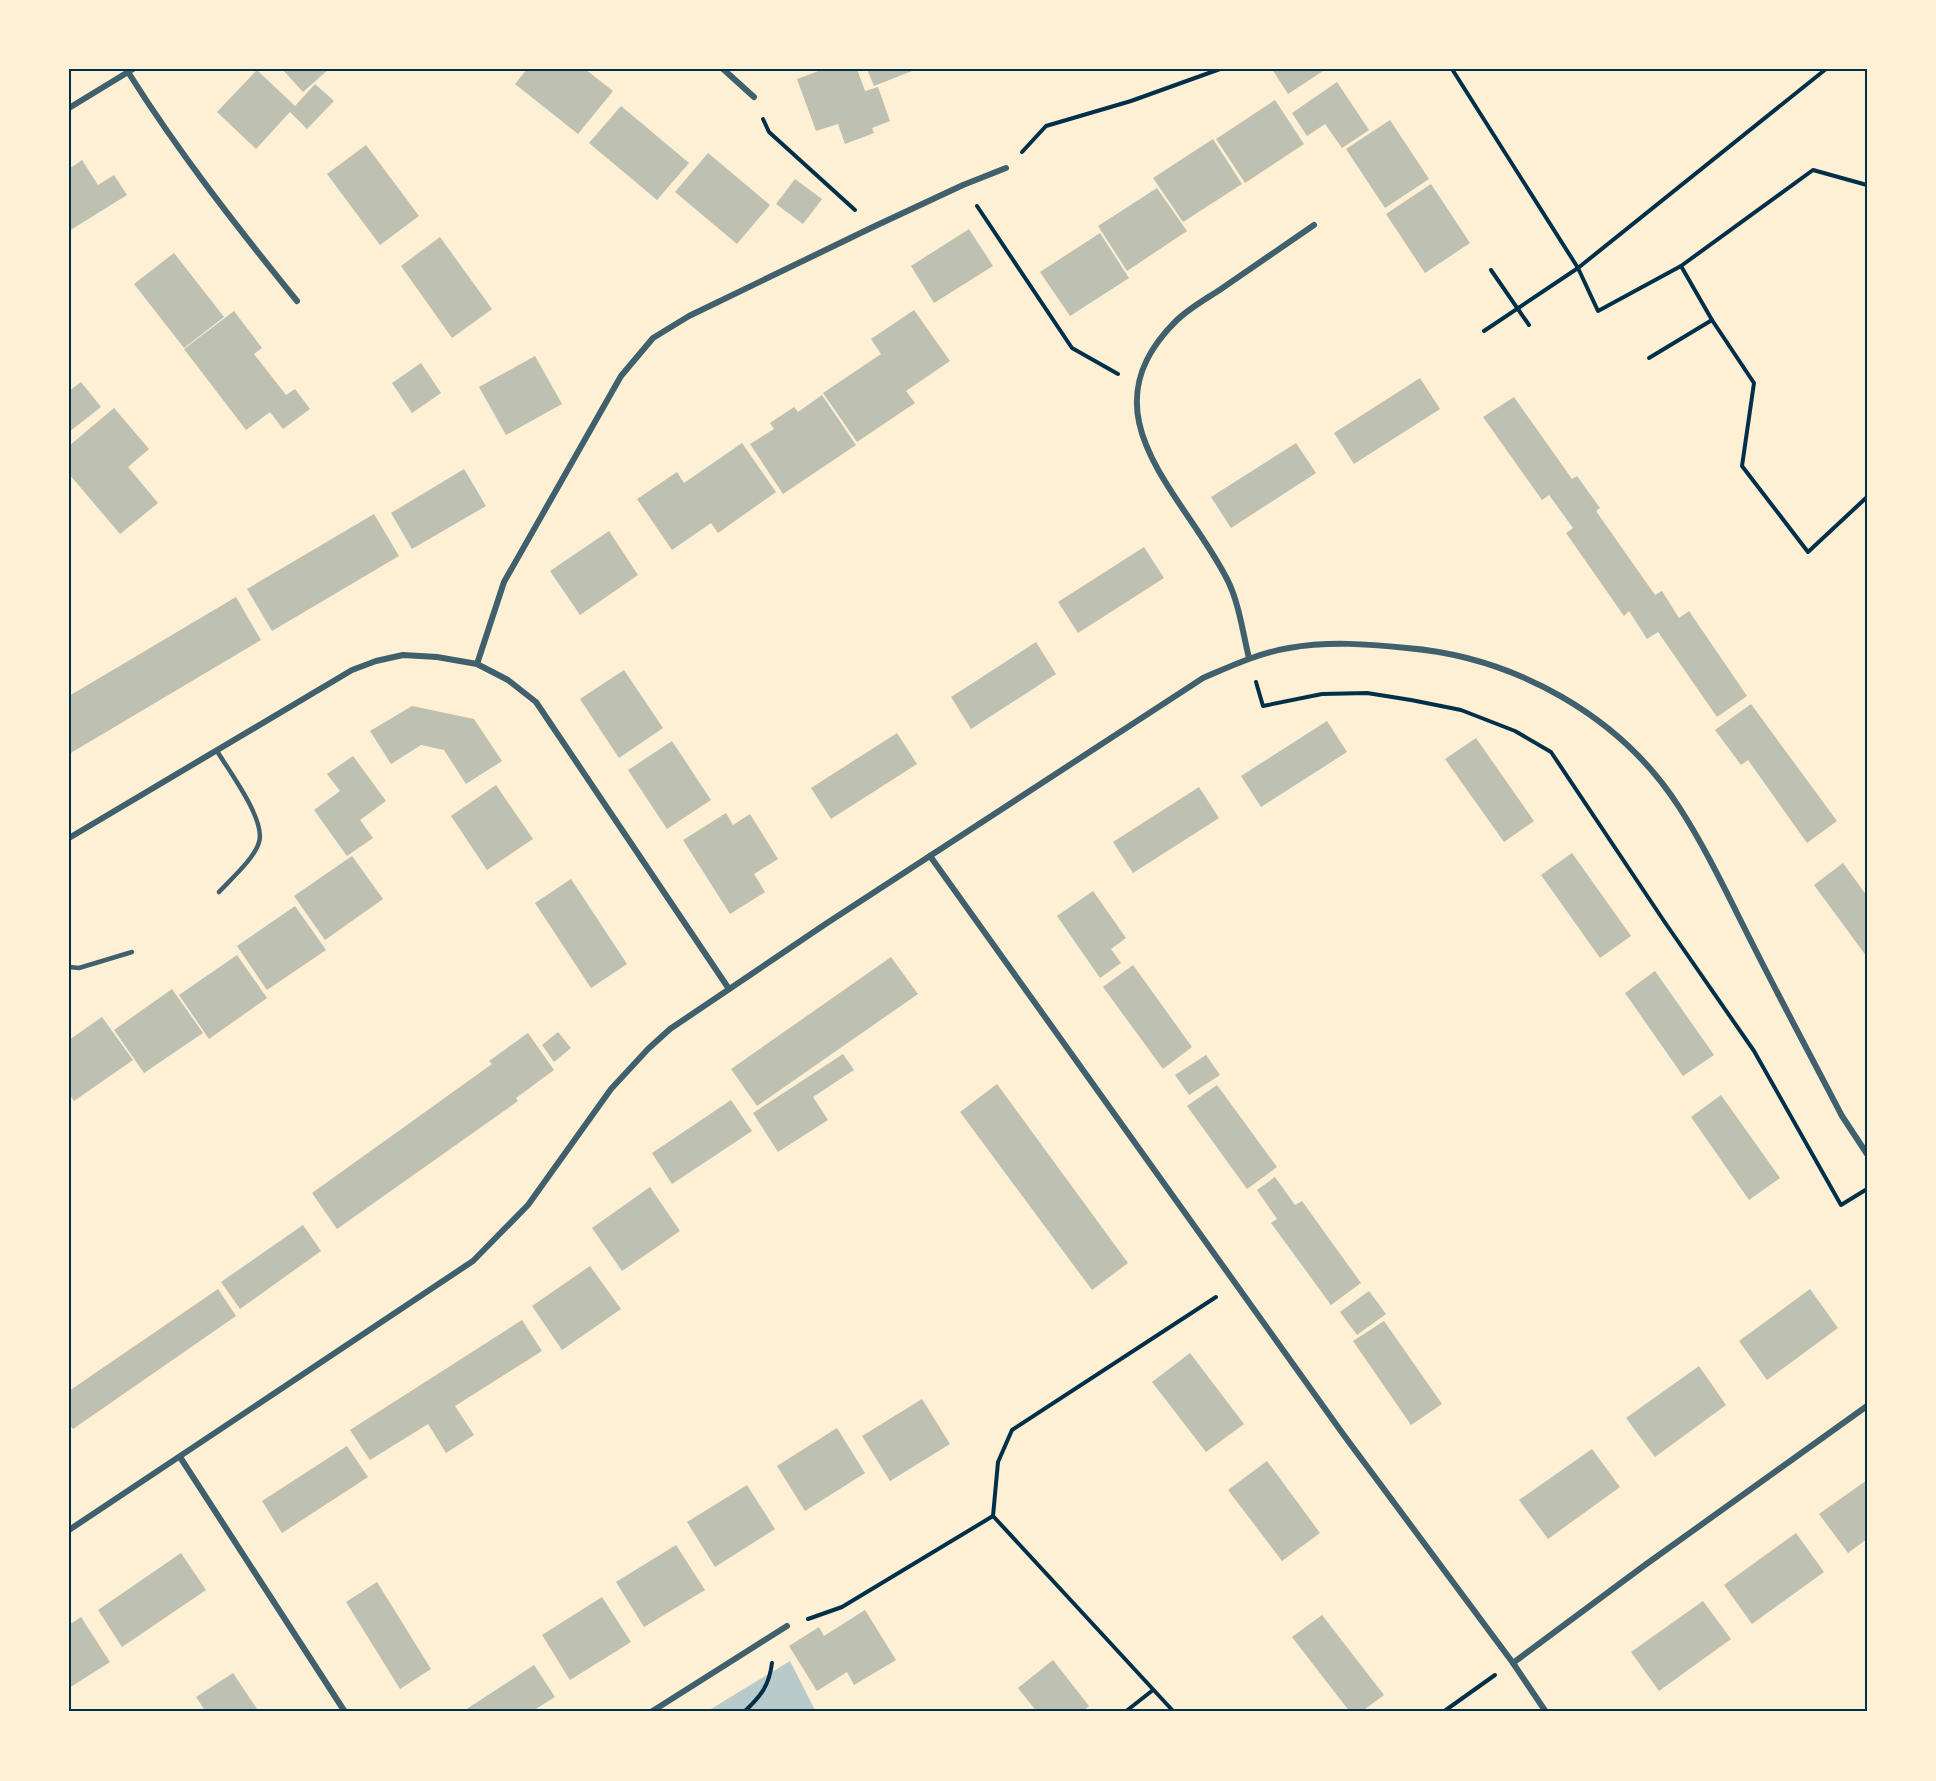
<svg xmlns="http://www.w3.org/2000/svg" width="1936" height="1781" viewBox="0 0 1936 1781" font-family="'Space Grotesk',sans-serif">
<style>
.green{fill:#b9caca}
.building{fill:#bec0b2}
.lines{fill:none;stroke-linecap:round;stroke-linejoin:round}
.path{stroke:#003049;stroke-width:4}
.service{stroke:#3f606c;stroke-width:4.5}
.minor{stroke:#3f606c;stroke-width:6}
.neatline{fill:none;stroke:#003049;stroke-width:2}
</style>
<rect width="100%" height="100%" fill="#fdf0d5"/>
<polygon class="green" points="790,1661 816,1712 706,1712"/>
<g class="building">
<polygon points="282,69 329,69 303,92"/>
<polygon points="527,69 585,69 613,91 578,134 515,84"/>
<polygon points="824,69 857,69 865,91 878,87 890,121 872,128 874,133 845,144 838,124 816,131 797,79"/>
<polygon points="867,69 917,69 874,86"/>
<polygon points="1272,69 1326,69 1288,94"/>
<polygon points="257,70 295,106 315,84 334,101 307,129 290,112 256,149 217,112"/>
<polygon points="1337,82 1369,130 1342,148 1325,124 1307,136 1292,113"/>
<polygon points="1275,100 1304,144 1245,183 1216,139"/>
<polygon points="621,106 689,163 657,200 589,143"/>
<polygon points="1390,120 1429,179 1385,208 1346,149"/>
<polygon points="1213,139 1242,184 1183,222 1153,178"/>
<polygon points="366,145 419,216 380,245 327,174"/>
<polygon points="708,153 770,205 737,244 675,192"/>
<polygon points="82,160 98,185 114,175 127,195 69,231 69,169"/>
<polygon points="795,179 822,199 803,224 776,204"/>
<polygon points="1431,184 1470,243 1425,273 1386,214"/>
<polygon points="1157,188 1187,231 1127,271 1098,226"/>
<polygon points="969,229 993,266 934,303 911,266"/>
<polygon points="1100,233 1129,278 1070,316 1040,272"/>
<polygon points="440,237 492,309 452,338 401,266"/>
<polygon points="174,253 224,317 184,348 134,284"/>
<polygon points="914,310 950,361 906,391 915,403 857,442 823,393 881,354 871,339"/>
<polygon points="234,311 262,348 254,354 286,395 295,389 310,409 283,429 270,412 246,430 184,349"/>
<polygon points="535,356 562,404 506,435 479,387"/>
<polygon points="421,363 441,393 412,413 392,383"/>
<polygon points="1420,378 1440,409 1354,464 1334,433"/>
<polygon points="81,382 101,407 69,432 69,391"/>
<polygon points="822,395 856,445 783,494 750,444 774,429 770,423 794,407 798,412"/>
<polygon points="1514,397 1572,479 1577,476 1600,508 1596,511 1655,595 1662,591 1679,618 1689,611 1747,696 1717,717 1658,632 1647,639 1629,611 1624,616 1566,533 1573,528 1549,495 1542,500 1483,417"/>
<polygon points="114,408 149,449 128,467 158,503 120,534 69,474 69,446"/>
<polygon points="742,443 776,492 718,533 711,523 672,550 637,499 677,472 684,483"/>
<polygon points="1296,443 1316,473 1231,528 1211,497"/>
<polygon points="464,469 486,506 412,549 391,513"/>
<polygon points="374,514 399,556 272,631 247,589"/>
<polygon points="609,531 638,575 580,615 550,571"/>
<polygon points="1144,547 1164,578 1078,633 1058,602"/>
<polygon points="236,597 261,640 69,754 69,696"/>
<polygon points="1036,642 1056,674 971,729 951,697"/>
<polygon points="624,670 663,728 619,758 580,699"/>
<polygon points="1751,704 1837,821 1807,843 1748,760 1741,765 1715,730"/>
<polygon points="412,706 474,719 502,761 466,784 444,750 421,745 391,764 370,731"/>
<polygon points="1327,721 1347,752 1261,807 1241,776"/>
<polygon points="897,733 917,764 831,819 811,788"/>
<polygon points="1476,738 1534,821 1504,842 1445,759"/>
<polygon points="672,741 711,800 667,829 628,770"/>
<polygon points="353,756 386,801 360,820 373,838 347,856 314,810 340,791 327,774"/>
<polygon points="496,785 533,839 487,870 451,816"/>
<polygon points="1199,787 1219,818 1133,873 1113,842"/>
<polygon points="726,813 733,825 750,814 778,859 754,874 765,892 730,914 683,840"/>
<polygon points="1572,853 1631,936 1600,958 1541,875"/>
<polygon points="352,856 383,899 325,940 294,896"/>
<polygon points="1843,863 1867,896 1867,957 1814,885"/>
<polygon points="571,879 627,964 591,988 535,903"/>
<polygon points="1093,891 1126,938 1111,949 1121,963 1100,978 1057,916"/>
<polygon points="295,906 326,950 267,990 237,946"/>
<polygon points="237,955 267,998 209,1039 179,995"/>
<polygon points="891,957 918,994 757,1106 731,1069"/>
<polygon points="1133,965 1192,1047 1163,1069 1103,987"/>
<polygon points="1655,971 1714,1055 1683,1076 1625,993"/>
<polygon points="172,989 203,1033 144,1073 114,1030"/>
<polygon points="102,1017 133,1060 74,1101 69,1093 69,1040"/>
<polygon points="558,1032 571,1048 554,1062 542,1045"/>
<polygon points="528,1033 554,1070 516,1098 518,1101 337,1229 312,1193 492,1064 489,1061"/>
<polygon points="843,1054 854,1070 813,1097 828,1120 778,1152 753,1113"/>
<polygon points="1206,1055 1220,1075 1189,1095 1175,1075"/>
<polygon points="997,1084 1128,1263 1092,1290 960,1112"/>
<polygon points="1217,1085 1277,1167 1247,1189 1187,1106"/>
<polygon points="1721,1095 1780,1178 1749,1200 1691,1117"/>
<polygon points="731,1100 752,1131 672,1184 652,1153"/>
<polygon points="1275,1177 1295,1205 1302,1201 1361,1283 1331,1305 1271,1223 1277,1219 1257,1190"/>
<polygon points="650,1187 680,1231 622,1271 592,1228"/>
<polygon points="303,1225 321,1251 240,1309 221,1282"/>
<polygon points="590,1266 621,1309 562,1350 532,1306"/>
<polygon points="218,1289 236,1316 73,1429 69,1424 69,1391"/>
<polygon points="1810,1289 1838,1328 1767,1380 1739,1341"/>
<polygon points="1369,1291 1386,1314 1357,1335 1340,1312"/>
<polygon points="522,1320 542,1351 455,1406 474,1435 446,1453 428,1424 370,1460 350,1430"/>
<polygon points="1384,1321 1442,1404 1411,1425 1353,1341"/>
<polygon points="1190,1353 1244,1424 1206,1452 1152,1382"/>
<polygon points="1699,1366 1726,1405 1655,1457 1626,1418"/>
<polygon points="922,1399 950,1444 890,1481 862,1436"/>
<polygon points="837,1428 865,1473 805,1511 777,1466"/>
<polygon points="347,1446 368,1477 282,1533 262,1501"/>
<polygon points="1592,1449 1620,1487 1548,1539 1519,1500"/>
<polygon points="1267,1461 1320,1533 1282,1561 1228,1490"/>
<polygon points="1867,1480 1867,1539 1848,1553 1819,1514"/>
<polygon points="747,1485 775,1529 715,1567 687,1522"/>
<polygon points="1796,1533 1824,1572 1752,1624 1724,1585"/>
<polygon points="676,1545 705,1590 644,1627 616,1582"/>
<polygon points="181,1553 206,1590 122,1647 98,1610"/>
<polygon points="377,1582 431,1669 400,1689 346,1602"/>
<polygon points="602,1597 631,1642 570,1680 542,1635"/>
<polygon points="1703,1601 1731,1639 1659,1691 1631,1652"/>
<polygon points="865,1610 896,1660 854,1685 847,1672 817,1691 789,1646 819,1627 824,1636"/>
<polygon points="1322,1615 1384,1695 1361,1712 1350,1712 1292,1637"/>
<polygon points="81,1617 110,1662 69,1688 69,1625"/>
<polygon points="1053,1660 1089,1706 1082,1712 1037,1712 1018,1688"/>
<polygon points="534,1665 555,1697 531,1712 462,1712"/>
<polygon points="233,1673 259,1712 206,1712 196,1697"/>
</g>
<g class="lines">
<g class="path">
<polyline points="1452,69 1578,268 1598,311 1681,266 1712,320 1754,383 1742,466 1808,552 1867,497"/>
<polyline points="763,119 769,132 855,210"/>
<polyline points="1022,152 1046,126 1131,101 1220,69"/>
<polyline points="977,206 1072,348 1118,374"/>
<polyline points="1681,266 1813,170 1867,185"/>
<polyline points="1491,270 1529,325"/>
<polyline points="1484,331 1578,268 1826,69"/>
<polyline points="1649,358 1712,320"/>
<polyline points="1256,682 1263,706 1322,694 1367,693 1411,700 1461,710 1515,731 1551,752 1666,924 1754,1051 1841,1205 1867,1189"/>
<polyline points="993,1516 998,1462 1012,1430 1216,1297"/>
<polyline points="808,1619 842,1607 993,1516 1174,1712"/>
<path d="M744 1712C761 1696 769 1686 772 1663"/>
<polyline points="1125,1712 1153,1690"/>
<polyline points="1443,1712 1495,1675"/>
</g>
<g class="service">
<path d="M217 751C229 771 266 820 259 842 255 858 230 880 219 892"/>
<polyline points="69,967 79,968 132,952"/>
</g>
<g class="minor">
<polyline points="723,69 754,97"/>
<path d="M128 72C179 153 237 227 297 301"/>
<polyline points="69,108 133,69"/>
<path d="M1249 658C1243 634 1239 602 1227 579 1183 492 1081 415 1176 321 1189 308 1206 299 1221 289 1252 268 1283 246 1314 225"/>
<polyline points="477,664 504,582 621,376 653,338 689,316 873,227 963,185 1006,168"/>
<polyline points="69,838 352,670 376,661 403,655 437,657 477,664 508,680 536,702 729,989"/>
<polyline points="930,856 1343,1434 1513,1663 1546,1712"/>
<polyline points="180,1457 345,1712"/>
<path d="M69 1530 473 1261 528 1205 611 1089 648 1049 670 1029 827 923 1203 678C1231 666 1259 653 1289 648 1328 641 1368 644 1407 648 1514 657 1620 715 1679 807 1707 850 1729 898 1752 943 1781 1001 1812 1058 1842 1116L1867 1154"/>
<polyline points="1513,1663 1645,1565 1867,1406"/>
<polyline points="651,1712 787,1626"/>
</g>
</g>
<rect width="1936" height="1781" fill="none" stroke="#fdf0d5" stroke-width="141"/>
<rect x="70" y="70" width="1796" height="1640" class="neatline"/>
</svg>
